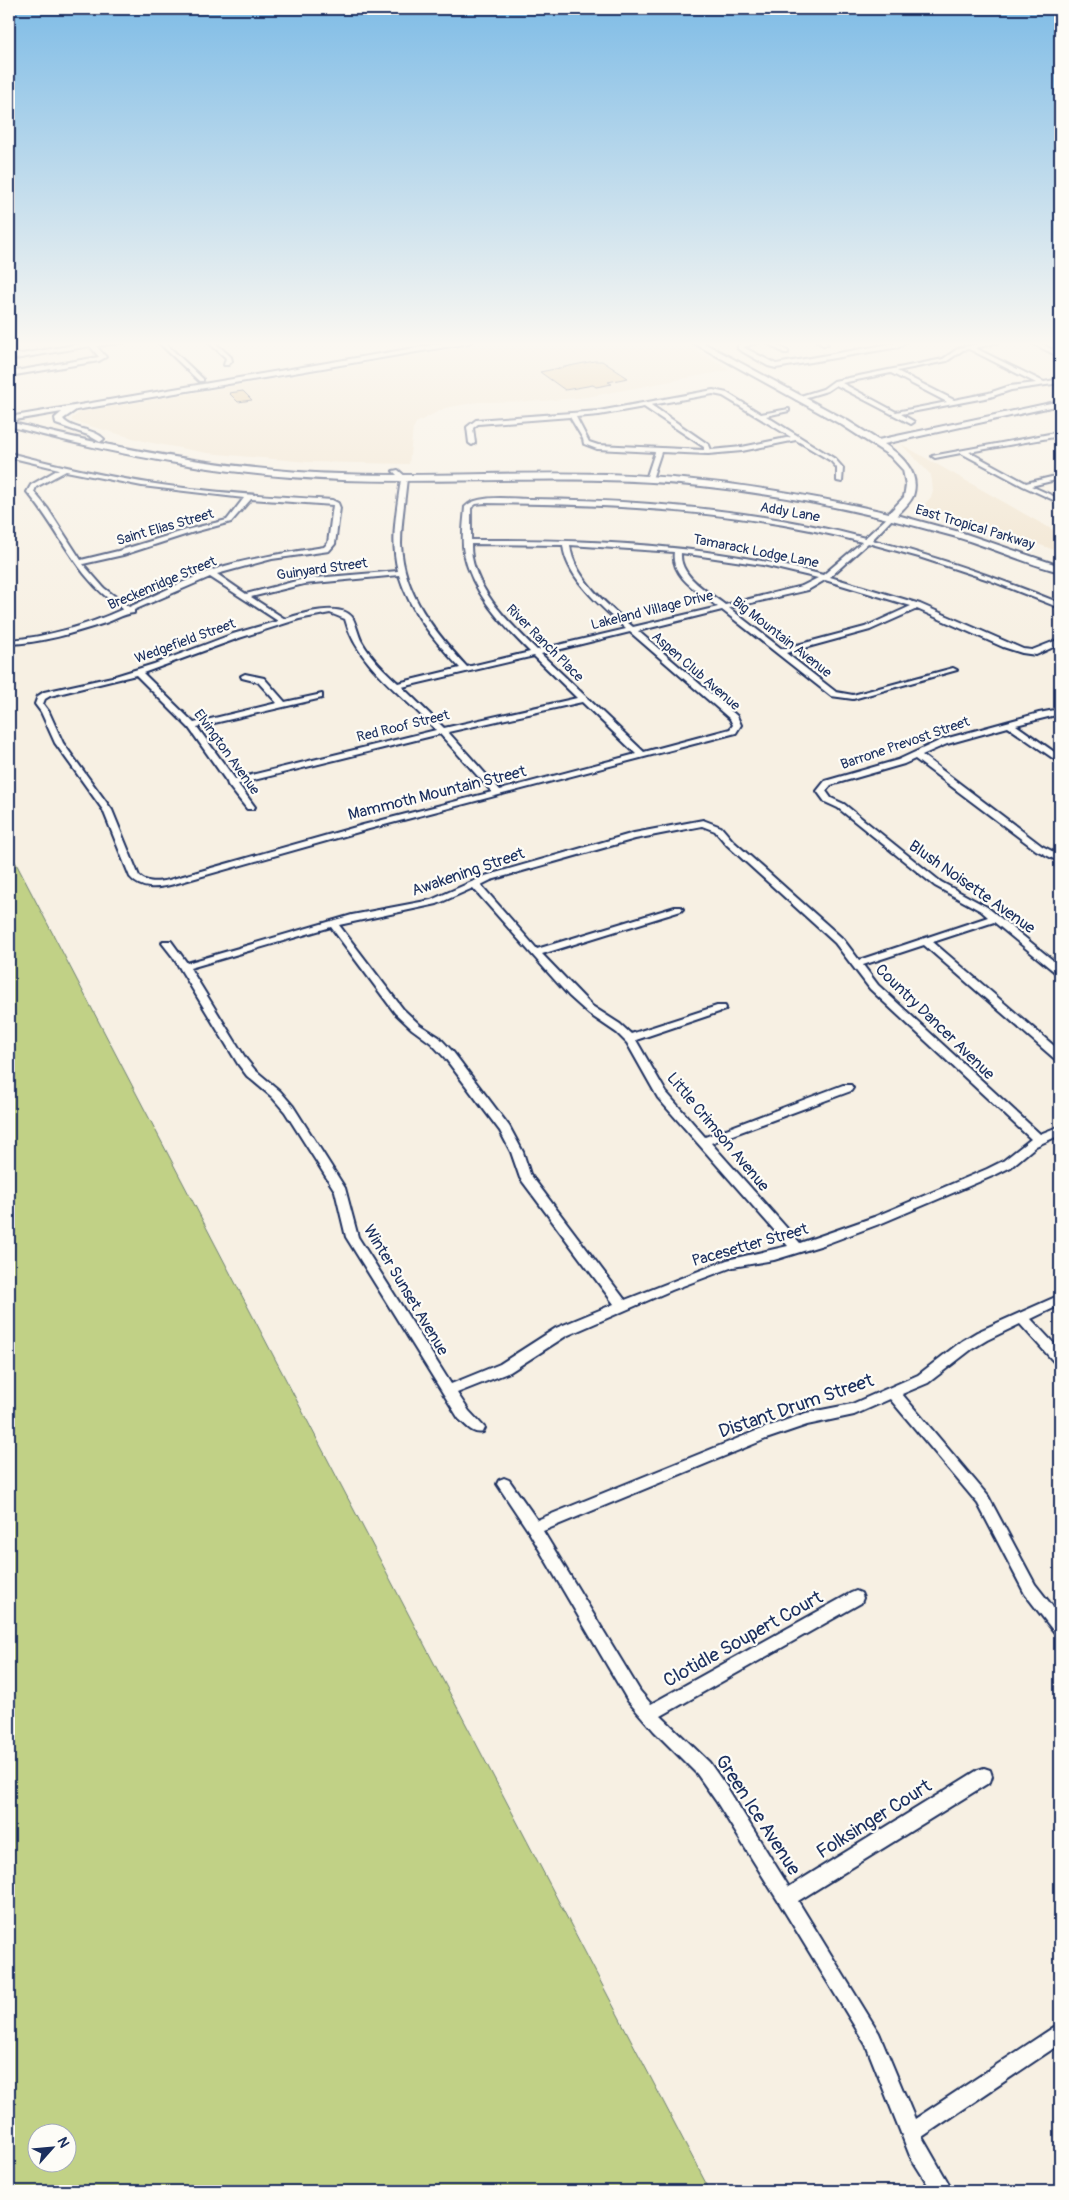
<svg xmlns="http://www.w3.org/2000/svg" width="1069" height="2200" viewBox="0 0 1069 2200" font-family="Pangolin,sans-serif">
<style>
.built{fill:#f0e2cb}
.green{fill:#c1d186;stroke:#6e8072;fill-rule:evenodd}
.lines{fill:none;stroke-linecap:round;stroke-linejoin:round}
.river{fill:#83c8e4;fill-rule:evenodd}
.building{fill:#dfc193;stroke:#1b2f5e}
.street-casing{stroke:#1b2f5e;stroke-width:4}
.secondary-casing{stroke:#1b2f5e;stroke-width:4}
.street{fill:#fdfcf7;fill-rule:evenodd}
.secondary{fill:#fdfcf7;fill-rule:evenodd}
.labels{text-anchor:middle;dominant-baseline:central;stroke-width:4.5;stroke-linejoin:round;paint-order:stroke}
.far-street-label{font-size:14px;fill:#1b2f5e;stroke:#fdfcf7}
.street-label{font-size:16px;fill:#1b2f5e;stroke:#fdfcf7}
.near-street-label{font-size:19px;fill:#1b2f5e;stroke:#fdfcf7}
</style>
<rect width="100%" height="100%" fill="#f7f0e3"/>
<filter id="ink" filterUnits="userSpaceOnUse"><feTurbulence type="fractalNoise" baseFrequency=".02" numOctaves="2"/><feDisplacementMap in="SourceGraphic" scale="10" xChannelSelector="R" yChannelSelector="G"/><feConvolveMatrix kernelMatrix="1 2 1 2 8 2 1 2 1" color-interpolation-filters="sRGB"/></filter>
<g filter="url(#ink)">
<g class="built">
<polygon points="499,341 679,341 730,370 587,397 542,401 478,402 445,408 416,423 413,429 409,464 308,462 207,453 147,442 72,421 72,418 81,412"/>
<polygon points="901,444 1060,534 1060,552 1002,531 927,509 924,505 931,497 933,490 931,475"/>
</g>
<path class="green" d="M9 850 710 2191H9ZM38 2132H68V2162H38Z"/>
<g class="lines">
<polygon class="river" points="9,341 28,341 26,344 9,347"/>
</g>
<g class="building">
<polygon points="594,361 602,361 628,378 608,382 612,384 596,387 593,385 565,390 540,372"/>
<polygon points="243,391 252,400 238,402 229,393"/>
</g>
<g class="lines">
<g class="street-casing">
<g id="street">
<polygon points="114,341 137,341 96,346 106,357 99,361 9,376 9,372 99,357 90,346 9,360 9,356 86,343"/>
<polygon points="157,341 163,341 203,379 203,381 199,381"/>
<polygon points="207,341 213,341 231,357 232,361 228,365 224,365 226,358"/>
<polygon points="754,341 770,341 788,351 788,353 784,353 764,341 743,347 776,364 907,341 899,347 776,368 768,366 738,349 738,345"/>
<polygon points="816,341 823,341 828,344 823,345"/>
<path d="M993 341H1004L975 348 1044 382 1060 379V383L1011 390 990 397 901 414 913 421 914 422 911 424 836 385 827 391 797 400 794 398 823 389 834 381 943 359 959 348ZM969 349 1036 383 1010 386 989 393 954 400 897 371 947 361 963 350ZM891 373 947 402 896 412 842 383Z"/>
<polygon points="1027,341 1035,341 1060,353 1060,357"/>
<path d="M713 390 727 393 761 414 789 409V411L766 416 835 459 843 468 842 482 837 481V468L831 461 796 440 742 451 708 454 661 452 652 479 649 481 646 479 655 452 597 449 584 444 583 439 570 417 478 424 473 428 475 443 472 445 469 443 467 427 476 420 599 411ZM713 394 723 396 791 437 742 447 711 450 709 445 651 405ZM644 407 704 447V450L598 445 589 442 576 417 599 415Z"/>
<polygon points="1053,403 1060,406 1060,410 1051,406 1050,405"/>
<polygon points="1060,432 1060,436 969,452 1026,483 1060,475 1060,479 1031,486 1060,499 1060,503 1023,486 961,453 935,458 932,456"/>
<path d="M9 453C67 468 125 481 184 488 233 494 283 497 332 500L338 503 340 508 335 544 329 551 272 559 217 574 246 594 304 579 398 571C390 540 397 510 401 479L393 471 398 470 407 478C405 500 401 522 401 544 403 594 435 632 467 667L530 652C502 624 472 593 464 553 461 539 464 522 465 507 477 494 512 499 530 499 642 500 757 510 865 538L890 515H894V517L872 540C937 557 998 578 1060 603V608L989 580 919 557 868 543 830 577 920 604 1023 649 1032 650 1060 639V644L1036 655 1022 653 1003 647 917 609 870 630 786 653 836 692 853 695 953 668 957 670 853 699 831 696 722 610 638 631 737 716 741 725 736 733 369 829 174 884C159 888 142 891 130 877L103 810 55 743 41 712 35 704 38 696 44 692 112 677 154 664 233 634 278 621 210 577 134 610V613C123 614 115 620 105 623 74 633 41 643 9 644V640C47 637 88 625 123 609 77 581 61 531 27 492L31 485 59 469 9 457ZM66 471 142 486 244 498 227 520 190 529 118 551 81 560 48 509 34 492 36 487ZM251 499 333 505 328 543 324 547C291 552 257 557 225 566 192 576 161 593 129 607L104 588 83 564 123 555 194 532 231 522ZM485 503C611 504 739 510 862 542L823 575C708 544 589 539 471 540V508L476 504ZM471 544 563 545C566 578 603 608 626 629L537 650C509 623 470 586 471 544ZM570 545 674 552C670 577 701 593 718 607L633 627C610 607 573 578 570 545ZM681 553 763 565 818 578 802 586 725 605C709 592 679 577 681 553ZM399 575C410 612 435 641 460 668L398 683C385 671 371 658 362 642 358 635 356 623 352 617 341 602 299 614 285 619L251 597 304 584ZM825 580 911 606 865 627 782 649 729 608 808 590ZM330 613 345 619C357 666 405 696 436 730L235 779 197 727 322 698V694L285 702 264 678 245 674 241 676 242 678 258 682 277 703 194 723 143 673 239 638 299 619ZM630 632 730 719 733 725 730 729 644 752 541 654ZM534 656 577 698 444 728 402 687ZM136 675 189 728 227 782 228 785 247 809H253L255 807 238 784 440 734 492 792 363 825 169 880C158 882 148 884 139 876L112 810 63 743 49 712 43 704 45 699 50 696ZM582 702 636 754 500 790 448 732Z"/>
<path d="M1060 709V714L1016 725 1060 756V763L1008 727 947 744 922 755 1042 846 1060 855V862L1036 850 915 759 904 764 831 785 826 791 831 798 844 804 941 882 987 907 1060 966V974L1056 973 994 922 933 942 1060 1051V1061L1056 1060 924 945 863 965 878 985 1040 1134 1060 1126V1135L1036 1146 1011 1167 995 1175 882 1223 823 1245 774 1260 733 1267 672 1290 566 1336 510 1372 457 1393 469 1411 485 1428 483 1432C473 1435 466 1425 459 1419L346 1237 335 1191 285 1112 272 1097 247 1076 238 1064 173 957 162 943 163 941H171L187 963 352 915 431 900 485 876 634 833 703 820 721 827 733 841 843 939 859 960 988 917 981 911 935 886 838 808 825 802 817 791 825 781 898 760 941 740 1039 713ZM702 826 715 831 727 845 835 943 870 989 1031 1139 1003 1161 987 1169 874 1217 800 1243 711 1143 851 1091 853 1088 851 1085H843L705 1137 666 1092 636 1040 725 1010 726 1008 725 1006H717L631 1034 620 1024 592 1006 542 954 681 911 683 909 681 907H675L537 949 481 885 491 880 635 839ZM473 888 569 996 589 1014 617 1033 627 1043 658 1098 788 1246 727 1260 625 1300 530 1174 523 1152 509 1126 453 1052 439 1037 420 1025 403 1009 339 925 437 904ZM331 927 395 1013 412 1029 431 1043 445 1058 500 1131 511 1152 520 1178 614 1304 556 1328 500 1364 451 1384 358 1237 345 1188 293 1106 280 1091 255 1070 246 1059 190 968Z"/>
<polygon points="1060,1295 1060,1305 1031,1319 1060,1350 1060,1364 1055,1363 1020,1324 987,1340 972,1349 928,1383 902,1394 988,1496 1035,1584 1060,1616 1060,1635 1055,1633 1025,1594 978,1504 890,1399 854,1415 807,1425 766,1439 543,1531 640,1691 651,1704 851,1593 856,1591 861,1593 863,1598 861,1603 661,1716 709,1762 728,1789 789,1887 978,1770 984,1768 990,1770 992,1776 990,1782 798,1901 879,2033 915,2119 1054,2027 1060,2024 1060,2044 922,2137 953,2191 932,2191 910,2156 866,2045 780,1904 716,1801 697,1774 654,1731 628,1701 529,1532 497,1484 499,1480 504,1478 509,1480 537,1520 756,1431 806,1413 852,1404 918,1375 962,1341 977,1332"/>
</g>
</g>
<g class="secondary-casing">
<g id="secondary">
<path d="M456 341H473L469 343 76 410 63 419C71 430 94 428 104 439L100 442 88 435 56 424 55 418 62 412 9 421V417Z"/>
<path d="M690 341H700L848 421 878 440 1060 401V405L884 444C901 455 921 473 913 496 910 503 902 510 897 515L963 533 1060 566V572C1024 563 989 546 953 536 871 513 787 495 701 486 581 473 462 484 342 480 229 476 118 456 9 426V422C105 446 200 465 299 472 401 479 504 471 607 474 702 477 797 492 889 513L904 497 906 485 903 470 890 456 842 425Z"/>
</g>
</g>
<use href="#street" class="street"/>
<use href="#secondary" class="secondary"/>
</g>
</g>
<linearGradient id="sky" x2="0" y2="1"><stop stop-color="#7fbce6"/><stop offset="0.53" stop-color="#fbf8f2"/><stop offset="1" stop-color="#fbf8f2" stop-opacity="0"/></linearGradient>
<rect width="1069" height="649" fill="url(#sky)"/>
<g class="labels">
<g class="far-street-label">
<text transform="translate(790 512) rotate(10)">Addy Lane</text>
<text transform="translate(165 527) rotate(-16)">Saint Elias Street</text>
<text transform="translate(975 527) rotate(17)">East Tropical Parkway</text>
<text transform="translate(756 551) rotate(11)">Tamarack Lodge Lane</text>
<text transform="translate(322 569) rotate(-8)">Guinyard Street</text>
<text transform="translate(162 583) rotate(-23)">Breckenridge Street</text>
<text transform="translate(652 610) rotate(-14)">Lakeland Village Drive</text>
<text transform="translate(782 637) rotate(38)">Big Mountain Avenue</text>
<text transform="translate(185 641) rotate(-20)">Wedgefield Street</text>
<text transform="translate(545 643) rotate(45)">River Ranch Place</text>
<text transform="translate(696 671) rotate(41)">Aspen Club Avenue</text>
<text transform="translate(403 726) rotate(-14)">Red Roof Street</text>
<text transform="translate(905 743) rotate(-19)">Barrone Prevost Street</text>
<text transform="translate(227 752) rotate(54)">Elvington Avenue</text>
</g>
<g class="street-label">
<text transform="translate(437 793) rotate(-14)">Mammoth Mountain Street</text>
<text transform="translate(468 872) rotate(-19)">Awakening Street</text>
<text transform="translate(972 887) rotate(35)">Blush Noisette Avenue</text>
<text transform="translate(935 1022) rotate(44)">Country Dancer Avenue</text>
<text transform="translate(718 1132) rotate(50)">Little Crimson Avenue</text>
<text transform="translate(750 1245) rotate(-16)">Pacesetter Street</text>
<text transform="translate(406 1290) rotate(59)">Winter Sunset Avenue</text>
</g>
<g class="near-street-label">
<text transform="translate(796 1406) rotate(-19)">Distant Drum Street</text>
<text transform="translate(743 1639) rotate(-29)">Clotidle Soupert Court</text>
<text transform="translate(758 1815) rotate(57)">Green Ice Avenue</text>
<text transform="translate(874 1819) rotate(-32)">Folksinger Court</text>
</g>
</g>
<rect width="1069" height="2200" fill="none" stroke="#fdfcf7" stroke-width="30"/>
<rect x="15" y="15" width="1039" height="2170" fill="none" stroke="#1b2f5e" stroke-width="2" filter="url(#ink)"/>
<g transform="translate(52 2148) rotate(63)"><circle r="24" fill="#fdfcf7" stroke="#a3aaba"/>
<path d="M0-4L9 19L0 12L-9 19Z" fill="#1b2f5e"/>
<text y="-8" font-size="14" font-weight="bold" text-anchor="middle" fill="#1b2f5e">N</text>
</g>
</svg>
